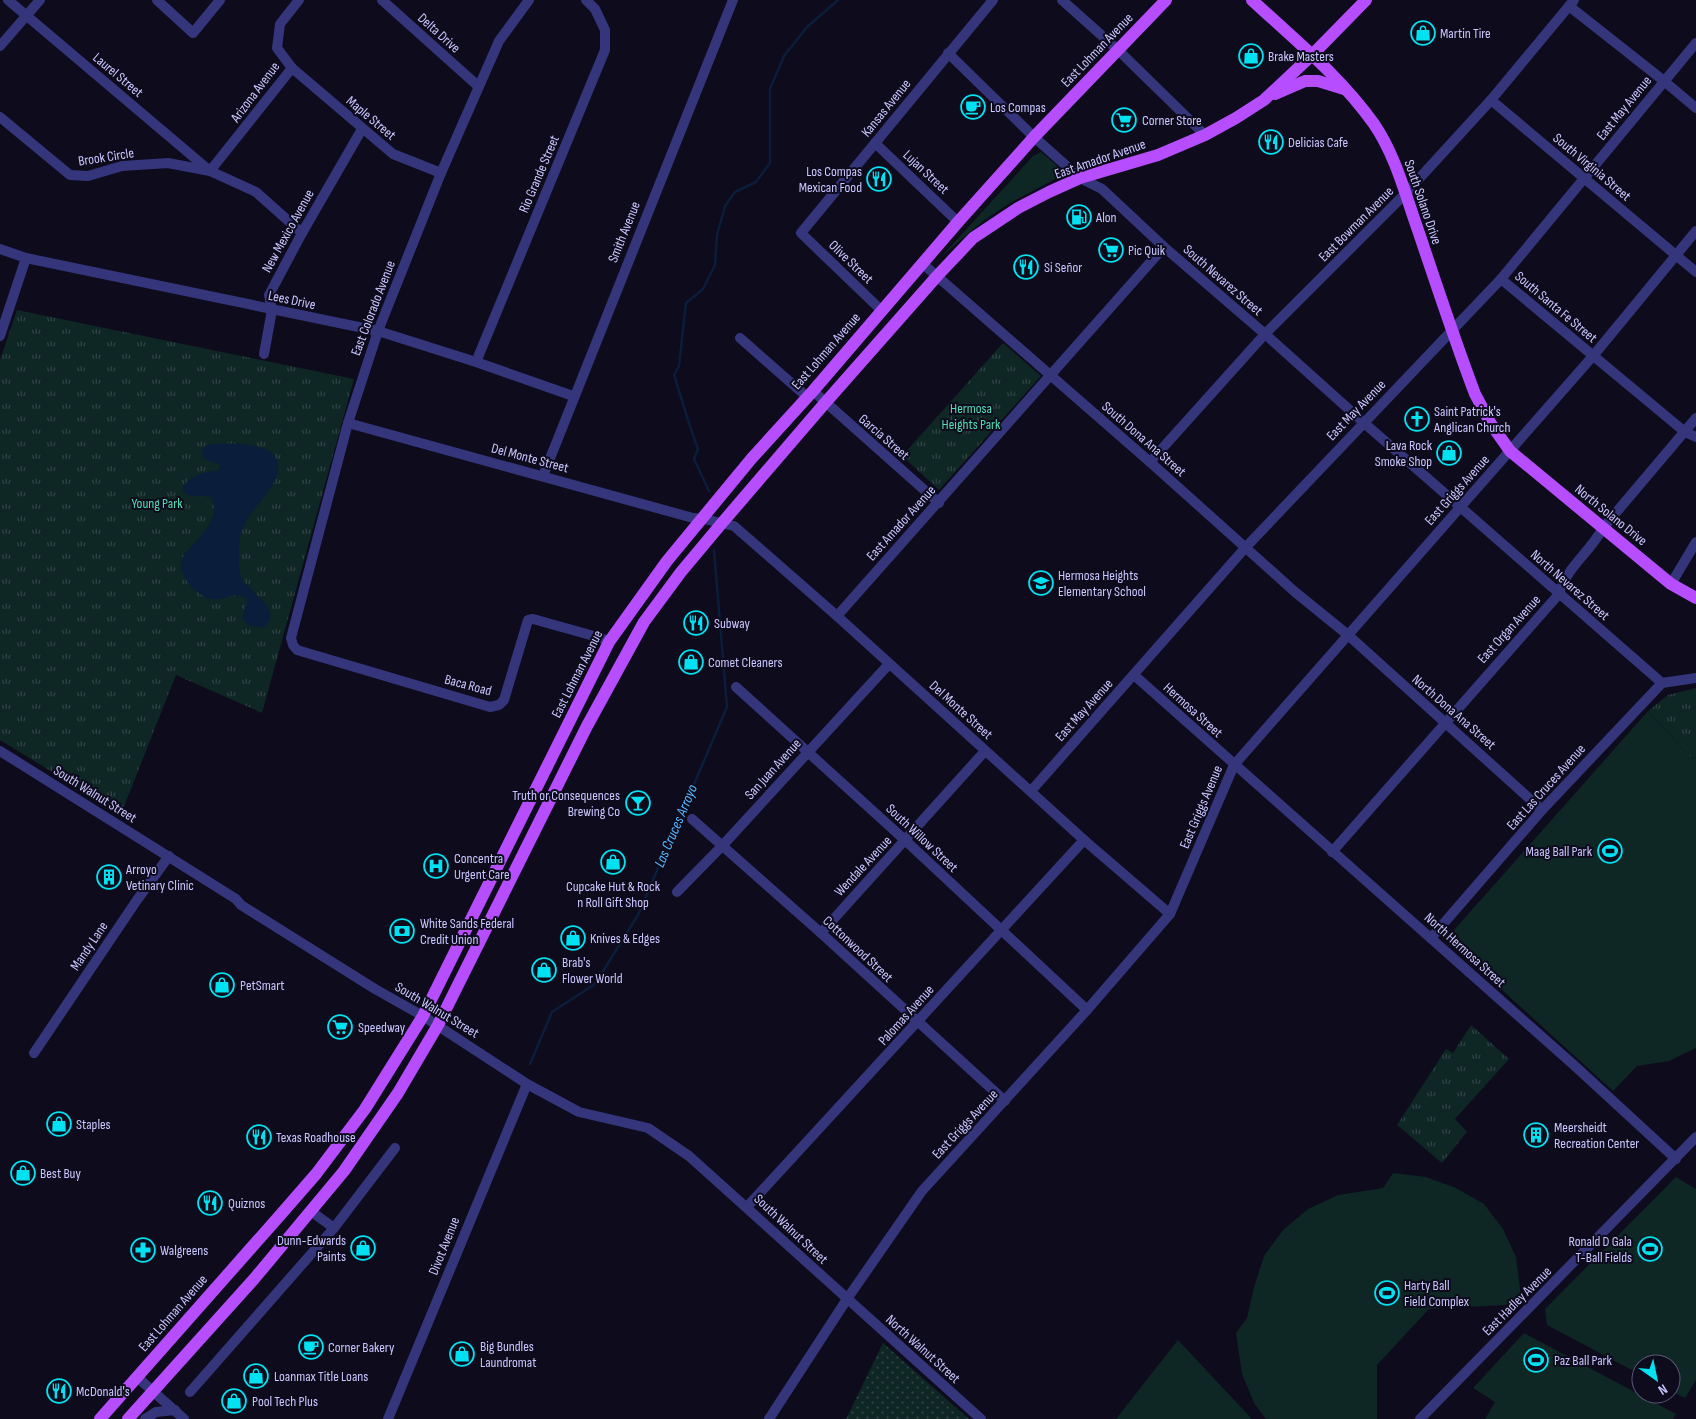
<svg xmlns="http://www.w3.org/2000/svg" width="1696" height="1419" viewBox="0 0 1696 1419" font-family="'Sofia Sans Condensed',sans-serif">
<style>
.grass{fill:url(#grass-dots)}
.park{fill:url(#park-tufts)}
.garden{fill:#0e2624}
.water{fill:#0a1e3c}
.lines{fill:none;stroke-linecap:round;stroke-linejoin:round}
.stream{stroke:#0a1e3c;stroke-width:2.5}
.minor{stroke:#35357b;stroke-width:10}
.major{stroke:#b64dff;stroke-width:12}
.labels{text-anchor:middle;dominant-baseline:central;stroke-width:4;stroke-linejoin:round;paint-order:stroke}
.street-label{font-size:14px;fill:#cac6ff;stroke:#0d0b1c}
.poi-label{font-size:14px;fill:#cac6ff;stroke:#0d0b1c;text-anchor:start}
.park-label{font-size:14px;fill:#52dfb6;stroke:#0d0b1c}
.water-label{font-size:15px;font-style:italic;fill:#54b6ff;stroke:#0d0b1c}
</style>
<defs>
<pattern id="grass-dots" width="8" height="8" patternUnits="userSpaceOnUse" patternTransform="scale(1.25)"><rect width="8" height="8" fill="#0e2624"/><path d="M2 2h.1M6 6h.1" fill="none" stroke="#304445" stroke-width="1.8" stroke-linecap="round"/></pattern>
<pattern id="park-tufts" width="24" height="20" patternUnits="userSpaceOnUse" patternTransform="scale(1.25)"><rect width="24" height="20" fill="#0e2624"/><path d="M3 7l-1-3M5 7V3M7 7l1-3M15 17l-1-3M17 17v-4M19 17l1-3" fill="none" stroke="#304445"/></pattern>
</defs>
<rect width="100%" height="100%" fill="#0d0b1c"/>
<polygon class="grass" points="883,1343 969,1419 846,1419"/>
<g class="park">
<polygon points="17,310 354,379 262,713 176,675 121,814 0,740 0,360"/>
<polygon points="1003,343 1041,376 939,490 902,456"/>
<polygon points="1696,688 1696,763 1648,711 1668,695"/>
<polygon points="1471,1025 1509,1059 1455,1119 1467,1132 1442,1163 1397,1125 1446,1049 1453,1053"/>
</g>
<g class="garden">
<polygon points="1041,152 1061,169 1062,173 1061,176 1010,203 983,221 941,257 1033,156"/>
<polygon points="1648,711 1696,763 1696,1048 1669,1061 1637,1066 1613,1091 1446,939"/>
<polygon points="1393,1173 1426,1177 1456,1188 1484,1204 1503,1229 1516,1257 1522,1304 1429,1309 1377,1365 1377,1419 1266,1419 1254,1403 1242,1374 1236,1333 1247,1318 1254,1287 1264,1256 1283,1230 1308,1209 1338,1195 1383,1188"/>
<polygon points="1676,1177 1696,1189 1696,1380 1685,1398 1671,1391 1671,1364 1641,1364 1641,1375 1547,1325 1545,1309"/>
<polygon points="1524,1333 1676,1414 1673,1419 1485,1419 1495,1402 1473,1388"/>
<polygon points="1178,1340 1252,1419 1116,1419"/>
</g>
<path class="water" d="M210 444C232 443 293 440 275 480 262 506 239 516 239 549 239 558 238 570 242 579 249 591 285 612 263 627L250 626 242 619 247 600 246 598C230 590 226 602 212 599 195 596 173 571 184 555 197 538 222 522 211 497L188 495 183 491V487C190 475 206 472 219 470V464L204 459 202 453 204 447Z"/>
<g class="lines">
<g class="stream">
<path d="M709 491 694 459 698 449C689 425 682 400 674 375L679 366 686 303 703 289 715 265 717 235 725 206 735 192 756 182 770 163V89L784 56 807 27 838 0"/>
<polyline points="530,1064 552,1012 595,984 638,915 727,707 714,550"/>
</g>
<g class="minor">
<polyline points="8,0 210,171 292,68 277,48 280,24 299,0"/>
<polyline points="157,0 193,33 220,0"/>
<polyline points="382,0 478,86"/>
<polyline points="529,0 499,41 441,173 378,331 348,423 291,638 293,645 297,650 490,707 499,705 504,700 528,620 533,619 601,638 609,642"/>
<polyline points="1062,0 1118,50 1205,135"/>
<polyline points="1569,6 1664,81 1696,108"/>
<polyline points="0,46 40,0"/>
<polyline points="948,53 1034,137 1080,178 1102,189 1164,247 1265,334 1363,422 1662,683"/>
<polyline points="292,68 393,154 441,173"/>
<polyline points="1491,100 1696,272"/>
<polyline points="0,117 70,175 88,176 122,166 168,163 210,171 256,192 302,233"/>
<polyline points="875,143 958,222"/>
<polyline points="0,249 26,258 378,331 476,362 573,396"/>
<polyline points="923,264 1150,462 1295,592 1348,635 1542,810"/>
<polyline points="1501,279 1685,432 1696,437"/>
<polyline points="881,310 801,233 993,0"/>
<polyline points="0,336 26,258"/>
<polyline points="740,338 806,396"/>
<polyline points="264,354 272,310 269,295 302,233 362,129"/>
<polyline points="476,362 605,50 605,30 595,9 586,0"/>
<polyline points="813,391 939,503"/>
<polyline points="348,423 693,518 704,519 734,526 837,616 1084,840 1170,914"/>
<polyline points="1150,462 1265,334 1405,194 1491,100 1574,0"/>
<polyline points="543,476 733,0"/>
<polyline points="1671,584 1696,542"/>
<polyline points="837,616 1164,247"/>
<polyline points="1134,675 1576,1067 1676,1159"/>
<polyline points="736,687 906,841 1087,1010"/>
<polyline points="0,751 236,899 241,905 375,989 423,1016 527,1084 579,1112 648,1128 689,1156 981,1419"/>
<polyline points="1031,791 1245,548 1501,279 1696,43"/>
<polyline points="692,819 821,933 1005,1101"/>
<path d="M1332 852 1559 594C1566 568 1590 552 1603 528L1696 418"/>
<polyline points="677,892 723,845 889,664"/>
<polyline points="821,933 985,751"/>
<polyline points="1431,938 1542,810 1662,683 1696,678"/>
<polyline points="34,1053 137,900 169,856"/>
<polyline points="747,1207 1084,840"/>
<polyline points="334,1228 395,1148"/>
<polyline points="137,1377 184,1419"/>
<polyline points="190,1392 334,1228 312,1212"/>
<polyline points="145,1419 156,1412 175,1410"/>
<polyline points="388,1419 527,1084"/>
<polyline points="769,1419 847,1299 922,1191 1087,1010 1170,914 1234,765 1593,356 1696,231"/>
<polyline points="1420,1419 1696,1137"/>
</g>
<g class="major">
<path d="M1252 0C1295 40 1340 76 1374 124 1396 156 1406 197 1419 233 1437 287 1455 341 1475 394L1491 424 1510 451 1671 584 1696 598"/>
<polyline points="1275,94 1305,81 1318,81 1344,89"/>
<polyline points="100,1419 282,1213 316,1174 365,1109 423,1016 609,642 667,561 752,458 813,391 958,222 1034,137 1166,0"/>
<polyline points="128,1419 254,1279 344,1171 398,1093 438,1025 587,726 644,622 681,572 722,523 825,403 938,275 973,238 1018,208 1049,192 1080,178 1158,155 1205,135 1236,118 1264,100 1312,55 1366,0"/>
</g>
</g>
<defs>
<g id="shop-ring" transform="scale(1.25)"><circle r="9.5" fill="#0d0b1c" stroke="#00e2f1" stroke-width="1.5"/><path d="M-5-2.5h2.3a2.7 3.5 0 0 1 5.4 0H5L5.5 6h-11ZM-1.5-2.5h3a1.5 2.3 0 0 0-3 0Z" fill="#00e2f1"/></g>
<g id="cafe-ring" transform="scale(1.25)"><circle r="9.5" fill="#0d0b1c" stroke="#00e2f1" stroke-width="1.5"/><path d="M-5.5-4.5H6V0H3Q3 3.5 0 3.5H-2.5Q-5.5 3.5-5.5 0ZM3-3.2v2h1.7v-2ZM-6 4.5H4V6H-6Z" fill="#00e2f1"/></g>
<g id="supermarket-ring" transform="scale(1.25)"><circle r="9.5" fill="#0d0b1c" stroke="#00e2f1" stroke-width="1.5"/><path d="M-6-5.5h2.5l.6 2H6L4.5 2H-2.5L-4.4-4H-6ZM-1.5 3.2a1.3 1.3 0 1 0 .1 0ZM3 3.2a1.3 1.3 0 1 0 .1 0Z" fill="#00e2f1"/></g>
<g id="restaurant-ring" transform="scale(1.25)"><circle r="9.5" fill="#0d0b1c" stroke="#00e2f1" stroke-width="1.5"/><path d="M-5-6h1v4h1v-4h1v4h1v-4h1v5L-1.5 .5V6h-2V.5L-5-1ZM5-6V6H3V1.5H1.5Q1.5-4 5-6Z" fill="#00e2f1"/></g>
<g id="fuel-ring" transform="scale(1.25)"><circle r="9.5" fill="#0d0b1c" stroke="#00e2f1" stroke-width="1.5"/><path d="M-5.5-6h7V0h2V4h1.3V-2.5L3-4.5l.8-.8L6-3V5H2.5V1h-1V6h-7ZM-4.2-4.7v3.2H.2V-4.7Z" fill="#00e2f1"/></g>
<g id="church-ring" transform="scale(1.25)"><circle r="9.5" fill="#0d0b1c" stroke="#00e2f1" stroke-width="1.5"/><path d="M-1.2-6h2.4v3.5h3.3v2.4h-3.3V6h-2.4V-.1h-3.3v-2.4h3.3Z" fill="#00e2f1"/></g>
<g id="school-ring" transform="scale(1.25)"><circle r="9.5" fill="#0d0b1c" stroke="#00e2f1" stroke-width="1.5"/><path d="M0-5L7-2L0 1L-7-2ZM-4 1L0 2.5L4 1V4Q0 6-4 4Z" fill="#00e2f1"/></g>
<g id="bar-ring" transform="scale(1.25)"><circle r="9.5" fill="#0d0b1c" stroke="#00e2f1" stroke-width="1.5"/><path d="M-6-5H6L.8 .8V4.5H3.5V6h-7V4.5H-.8V.8Z" fill="#00e2f1"/></g>
<g id="stadium-ring" transform="scale(1.25)"><circle r="9.5" fill="#0d0b1c" stroke="#00e2f1" stroke-width="1.5"/><path d="M0-5a6.5 5 0 1 0 0 10a6.5 5 0 1 0 0-10ZM-3.5-1.8h7v3.6h-7Z" fill="#00e2f1"/></g>
<g id="hospital-ring" transform="scale(1.25)"><circle r="9.5" fill="#0d0b1c" stroke="#00e2f1" stroke-width="1.5"/><path d="M-5-5h3v3.5h4V-5h3V5h-3V1.5h-4V5h-3Z" fill="#00e2f1"/></g>
<g id="building-ring" transform="scale(1.25)"><circle r="9.5" fill="#0d0b1c" stroke="#00e2f1" stroke-width="1.5"/><path d="M-4-6H4V6H1V3H-1V6H-4ZM-2.5-4.3h1.7v1.8h-1.7ZM.8-4.3h1.7v1.8H.8ZM-2.5-1h1.7V.8h-1.7ZM.8-1h1.7V.8H.8Z" fill="#00e2f1"/></g>
<g id="bank-ring" transform="scale(1.25)"><circle r="9.5" fill="#0d0b1c" stroke="#00e2f1" stroke-width="1.5"/><path d="M-6-4H6V4H-6ZM0-2.3a2.3 2.3 0 1 0 0 4.6a2.3 2.3 0 1 0 0-4.6Z" fill="#00e2f1"/></g>
<g id="pharmacy-ring" transform="scale(1.25)"><circle r="9.5" fill="#0d0b1c" stroke="#00e2f1" stroke-width="1.5"/><path d="M-2-6h4v4h4v4h-4v4h-4v-4h-4v-4h4Z" fill="#00e2f1"/></g>
</defs>
<g fill-rule="evenodd">
<use href="#shop-ring" x="1423" y="33"/>
<use href="#shop-ring" x="1251" y="56"/>
<use href="#cafe-ring" x="973" y="107"/>
<use href="#supermarket-ring" x="1124" y="120"/>
<use href="#restaurant-ring" x="1271" y="142"/>
<use href="#restaurant-ring" x="879" y="179"/>
<use href="#fuel-ring" x="1079" y="217"/>
<use href="#supermarket-ring" x="1111" y="250"/>
<use href="#restaurant-ring" x="1026" y="267"/>
<use href="#church-ring" x="1417" y="419"/>
<use href="#shop-ring" x="1449" y="453"/>
<use href="#school-ring" x="1041" y="583"/>
<use href="#restaurant-ring" x="696" y="623"/>
<use href="#shop-ring" x="691" y="662"/>
<use href="#bar-ring" x="638" y="803"/>
<use href="#stadium-ring" x="1610" y="851"/>
<use href="#shop-ring" x="613" y="862"/>
<use href="#hospital-ring" x="436" y="866"/>
<use href="#building-ring" x="109" y="877"/>
<use href="#bank-ring" x="402" y="931"/>
<use href="#shop-ring" x="573" y="938"/>
<use href="#shop-ring" x="544" y="970"/>
<use href="#shop-ring" x="222" y="985"/>
<use href="#supermarket-ring" x="340" y="1027"/>
<use href="#shop-ring" x="59" y="1124"/>
<use href="#building-ring" x="1536" y="1135"/>
<use href="#restaurant-ring" x="259" y="1137"/>
<use href="#shop-ring" x="23" y="1173"/>
<use href="#restaurant-ring" x="210" y="1203"/>
<use href="#shop-ring" x="363" y="1248"/>
<use href="#stadium-ring" x="1650" y="1249"/>
<use href="#pharmacy-ring" x="143" y="1250"/>
<use href="#stadium-ring" x="1387" y="1293"/>
<use href="#cafe-ring" x="311" y="1347"/>
<use href="#shop-ring" x="462" y="1354"/>
<use href="#stadium-ring" x="1536" y="1360"/>
<use href="#shop-ring" x="256" y="1376"/>
<use href="#restaurant-ring" x="59" y="1391"/>
<use href="#shop-ring" x="234" y="1401"/>
</g>
<g class="labels">
<g class="street-label">
<text transform="translate(439 33) rotate(42)">Delta Drive</text>
<text transform="translate(1097 50) rotate(-46)">East Lohman Avenue</text>
<text transform="translate(118 75) rotate(40)">Laurel Street</text>
<text transform="translate(255 92) rotate(-53)">Arizona Avenue</text>
<text transform="translate(886 108) rotate(-51)">Kansas Avenue</text>
<text transform="translate(1624 108) rotate(-51)">East May Avenue</text>
<text transform="translate(371 118) rotate(40)">Maple Street</text>
<text transform="translate(106 157) rotate(-9)">Brook Circle</text>
<text transform="translate(1100 159) rotate(-19)">East Amador Avenue</text>
<text transform="translate(1592 167) rotate(40)">South Virginia Street</text>
<text transform="translate(926 172) rotate(43)">Lujan Street</text>
<text transform="translate(539 174) rotate(-67)">Rio Grande Street</text>
<text transform="translate(1423 202) rotate(71)">South Solano Drive</text>
<text transform="translate(1356 224) rotate(-45)">East Bowman Avenue</text>
<text transform="translate(288 231) rotate(-61)">New Mexico Avenue</text>
<text transform="translate(624 232) rotate(-68)">Smith Avenue</text>
<text transform="translate(851 262) rotate(44)">Olive Street</text>
<text transform="translate(1223 280) rotate(41)">South Nevarez Street</text>
<text transform="translate(292 300) rotate(12)">Lees Drive</text>
<text transform="translate(1556 307) rotate(40)">South Santa Fe Street</text>
<text transform="translate(373 308) rotate(-69)">East Colorado Avenue</text>
<text transform="translate(826 351) rotate(-49)">East Lohman Avenue</text>
<text transform="translate(1356 410) rotate(-46)">East May Avenue</text>
<text transform="translate(884 437) rotate(41)">Garcia Street</text>
<text transform="translate(1144 439) rotate(41)">South Dona Ana Street</text>
<text transform="translate(530 458) rotate(15)">Del Monte Street</text>
<text transform="translate(1457 490) rotate(-48)">East Griggs Avenue</text>
<text transform="translate(1611 515) rotate(39)">North Solano Drive</text>
<text transform="translate(901 523) rotate(-48)">East Amador Avenue</text>
<text transform="translate(1570 585) rotate(41)">North Nevarez Street</text>
<text transform="translate(1509 629) rotate(-48)">East Organ Avenue</text>
<text transform="translate(577 674) rotate(-63)">East Lohman Avenue</text>
<text transform="translate(468 685) rotate(15)">Baca Road</text>
<text transform="translate(961 710) rotate(42)">Del Monte Street</text>
<text transform="translate(1084 710) rotate(-48)">East May Avenue</text>
<text transform="translate(1193 710) rotate(42)">Hermosa Street</text>
<text transform="translate(1454 712) rotate(41)">North Dona Ana Street</text>
<text transform="translate(773 769) rotate(-48)">San Juan Avenue</text>
<text transform="translate(1546 787) rotate(-48)">East Las Cruces Avenue</text>
<text transform="translate(95 794) rotate(32)">South Walnut Street</text>
<text transform="translate(1201 807) rotate(-67)">East Griggs Avenue</text>
<text transform="translate(922 838) rotate(43)">South Willow Street</text>
<text transform="translate(863 866) rotate(-47)">Wendale Avenue</text>
<text transform="translate(89 946) rotate(-56)">Mandy Lane</text>
<text transform="translate(858 949) rotate(43)">Cottonwood Street</text>
<text transform="translate(1465 950) rotate(42)">North Hermosa Street</text>
<text transform="translate(437 1010) rotate(31)">South Walnut Street</text>
<text transform="translate(906 1015) rotate(-48)">Palomas Avenue</text>
<text transform="translate(965 1124) rotate(-47)">East Griggs Avenue</text>
<text transform="translate(791 1229) rotate(43)">South Walnut Street</text>
<text transform="translate(444 1246) rotate(-68)">Divot Avenue</text>
<text transform="translate(1517 1301) rotate(-45)">East Hadley Avenue</text>
<text transform="translate(173 1313) rotate(-49)">East Lohman Avenue</text>
<text transform="translate(923 1349) rotate(42)">North Walnut Street</text>
</g>
<g class="poi-label">
<text x="1440" y="33">Martin Tire</text>
<text x="1268" y="56">Brake Masters</text>
<text x="990" y="107">Los Compas</text>
<text x="1142" y="120">Corner Store</text>
<text x="1288" y="142">Delicias Cafe</text>
<text x="862" y="171" text-anchor="end">Los Compas<tspan x="862" dy="16">Mexican Food</tspan></text>
<text x="1096" y="217">Alon</text>
<text x="1128" y="250">Pic Quik</text>
<text x="1044" y="267">Si Señor</text>
<text x="1434" y="411">Saint Patrick's<tspan x="1434" dy="16">Anglican Church</tspan></text>
<text x="1432" y="445" text-anchor="end">Lava Rock<tspan x="1432" dy="16">Smoke Shop</tspan></text>
<text x="1058" y="575">Hermosa Heights<tspan x="1058" dy="16">Elementary School</tspan></text>
<text x="714" y="623">Subway</text>
<text x="708" y="662">Comet Cleaners</text>
<text x="620" y="795" text-anchor="end">Truth or Consequences<tspan x="620" dy="16">Brewing Co</tspan></text>
<text x="1592" y="851" text-anchor="end">Maag Ball Park</text>
<text x="454" y="858">Concentra<tspan x="454" dy="16">Urgent Care</tspan></text>
<text x="126" y="869">Arroyo<tspan x="126" dy="16">Vetinary Clinic</tspan></text>
<text x="613" y="886" text-anchor="middle">Cupcake Hut &amp; Rock<tspan x="613" dy="16">n Roll Gift Shop</tspan></text>
<text x="420" y="923">White Sands Federal<tspan x="420" dy="16">Credit Union</tspan></text>
<text x="590" y="938">Knives &amp; Edges</text>
<text x="562" y="962">Brab's<tspan x="562" dy="16">Flower World</tspan></text>
<text x="240" y="985">PetSmart</text>
<text x="358" y="1027">Speedway</text>
<text x="76" y="1124">Staples</text>
<text x="1554" y="1127">Meersheidt<tspan x="1554" dy="16">Recreation Center</tspan></text>
<text x="276" y="1137">Texas Roadhouse</text>
<text x="40" y="1173">Best Buy</text>
<text x="228" y="1203">Quiznos</text>
<text x="346" y="1240" text-anchor="end">Dunn-Edwards<tspan x="346" dy="16">Paints</tspan></text>
<text x="1632" y="1241" text-anchor="end">Ronald D Gala<tspan x="1632" dy="16">T-Ball Fields</tspan></text>
<text x="160" y="1250">Walgreens</text>
<text x="1404" y="1285">Harty Ball<tspan x="1404" dy="16">Field Complex</tspan></text>
<text x="480" y="1346">Big Bundles<tspan x="480" dy="16">Laundromat</tspan></text>
<text x="328" y="1347">Corner Bakery</text>
<text x="1554" y="1360">Paz Ball Park</text>
<text x="274" y="1376">Loanmax Title Loans</text>
<text x="76" y="1391">McDonald's</text>
<text x="252" y="1401">Pool Tech Plus</text>
</g>
<g class="park-label">
<text x="971" y="408">Hermosa<tspan x="971" dy="16">Heights Park</tspan></text>
<text x="157" y="503">Young Park</text>
</g>
<g class="water-label">
<text transform="translate(676 826) rotate(-67)">Las Cruces Arroyo</text>
</g>
</g>
<g transform="translate(1656 1379) rotate(147)"><circle r="24" fill="#0d0b1c" stroke="#595677"/>
<path d="M0-4L9 19L0 12L-9 19Z" fill="#00e2f1"/>
<text y="-8" font-size="14" font-weight="bold" text-anchor="middle" fill="#cac6ff">N</text>
</g>
</svg>
